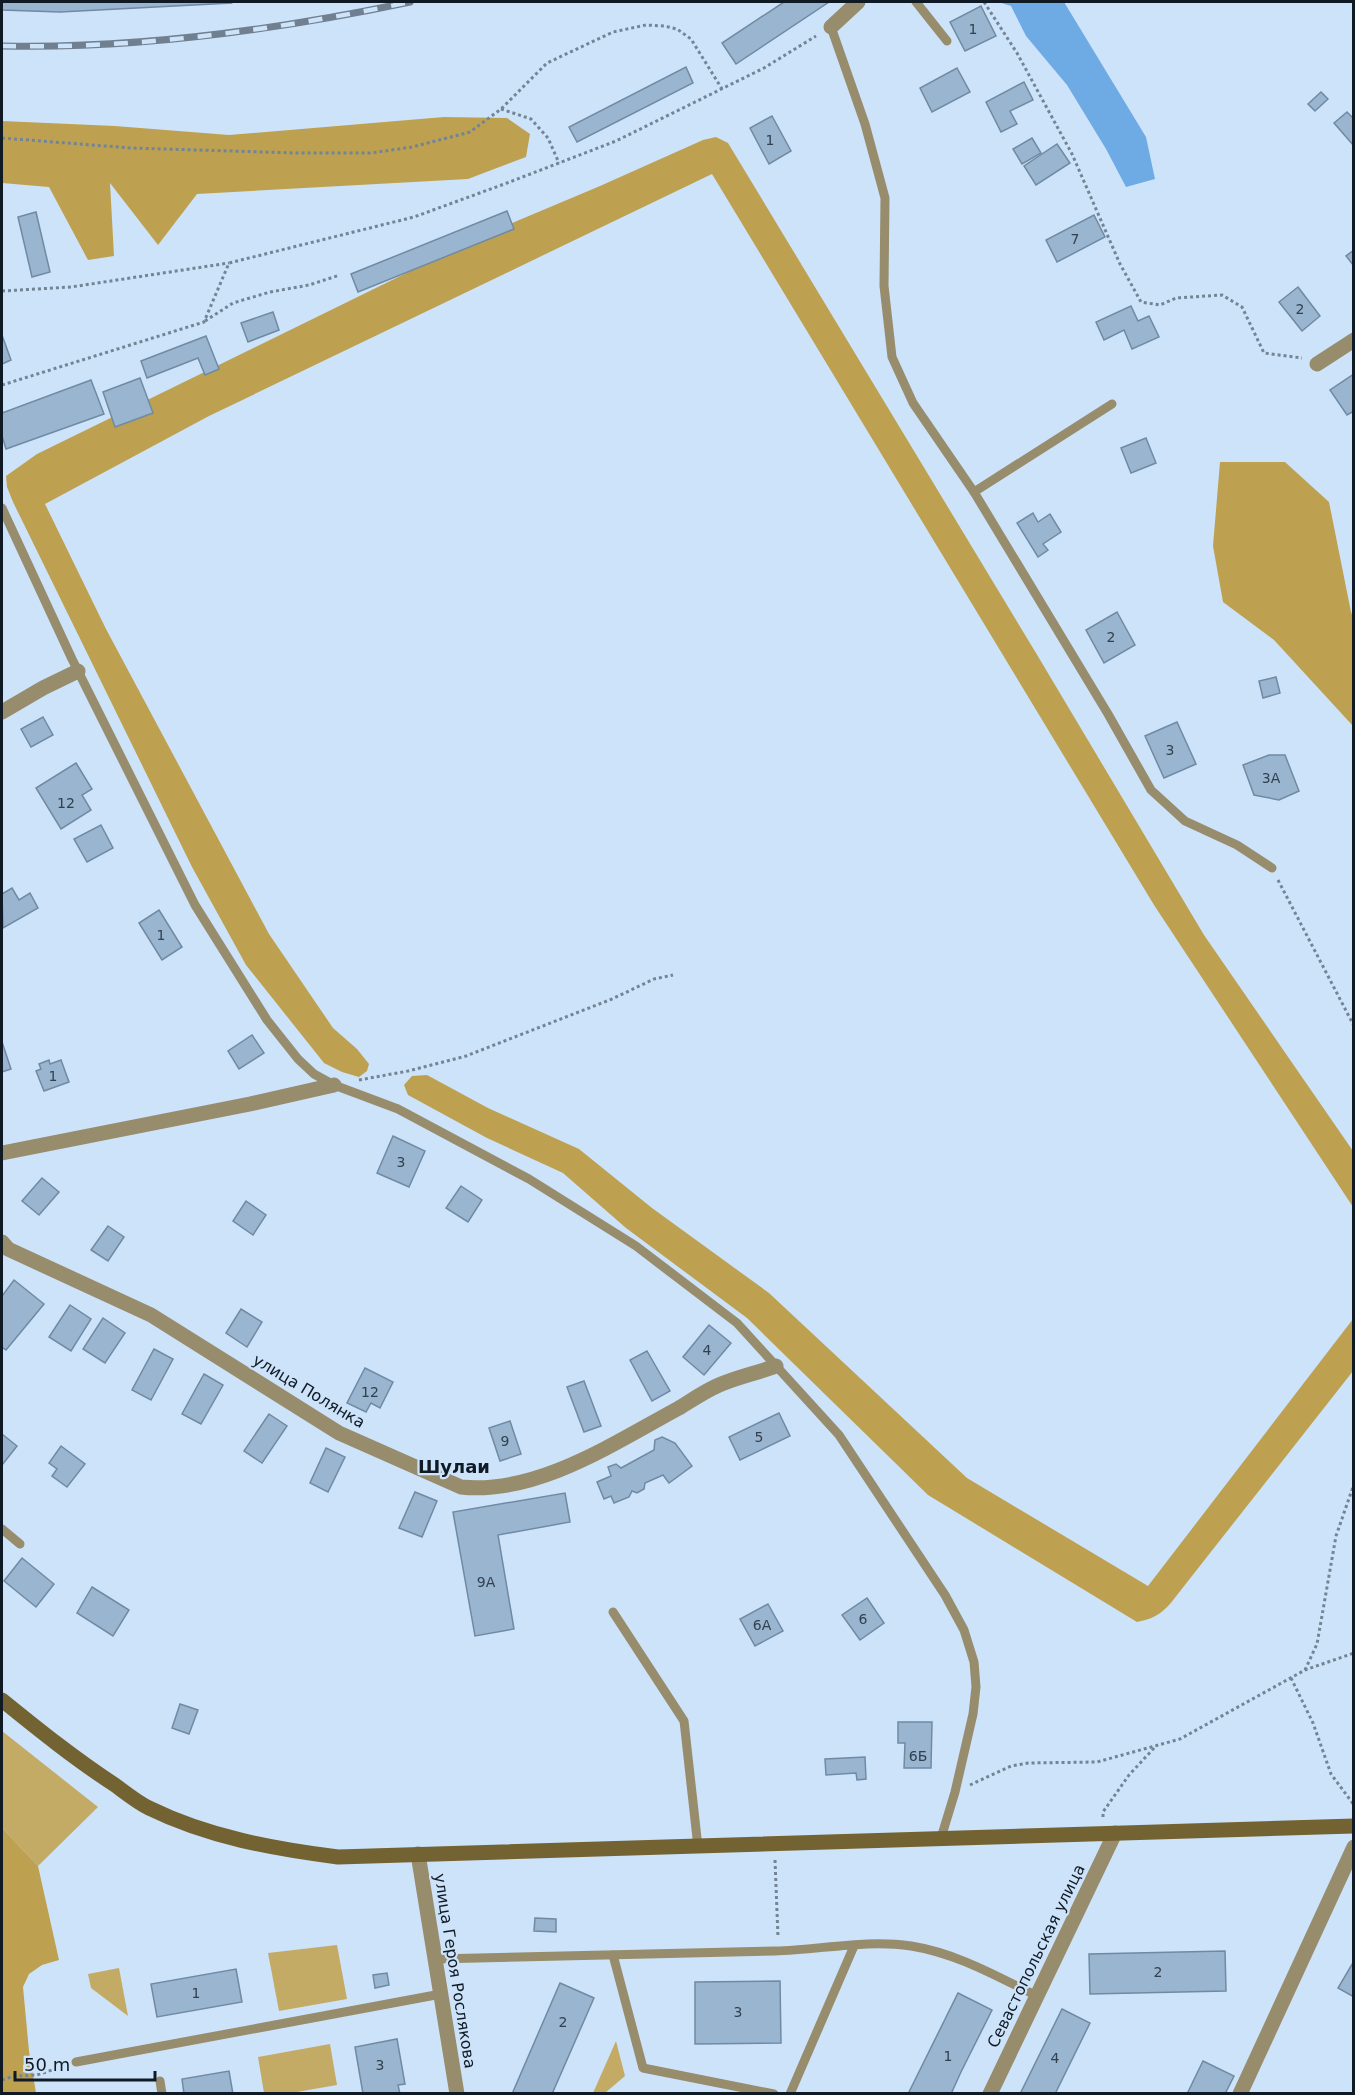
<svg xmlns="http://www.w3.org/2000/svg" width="1355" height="2095" viewBox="0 0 1355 2095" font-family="'DejaVu Sans',sans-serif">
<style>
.green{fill:#c4ab65}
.forest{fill:#bda151}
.water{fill:#6eabe4}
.building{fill:#99b5d0;stroke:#708aa4;stroke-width:1.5}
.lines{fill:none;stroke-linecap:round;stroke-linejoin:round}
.path{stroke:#738494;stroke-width:3;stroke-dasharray:3 3;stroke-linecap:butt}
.lane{stroke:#978c6c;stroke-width:9}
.street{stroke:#978c6c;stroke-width:15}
.secondary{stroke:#746332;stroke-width:15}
.rail-casing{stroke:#708091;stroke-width:7}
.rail{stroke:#cde3fa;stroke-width:4.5;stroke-dasharray:14;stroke-linecap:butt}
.labels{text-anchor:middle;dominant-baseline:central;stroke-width:4.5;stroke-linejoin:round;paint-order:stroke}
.number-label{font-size:14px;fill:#32414f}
.street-label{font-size:16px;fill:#101a24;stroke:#cde3fa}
.neighbourhood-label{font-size:18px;font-weight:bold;fill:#101a24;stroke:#cde3fa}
</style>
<rect width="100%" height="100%" fill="#cde3fa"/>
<g class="green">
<polygon points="2,1731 98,1807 38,1866 2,1828"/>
<polygon points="337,1945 347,1999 279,2011 268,1953"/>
<polygon points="119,1968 128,2016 91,1988 88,1974"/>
<polygon points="616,2041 625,2076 605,2093 593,2093"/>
<polygon points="330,2044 337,2085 291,2093 264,2093 258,2057"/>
</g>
<g class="forest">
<polygon points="444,117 507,118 530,134 526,157 468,179 197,194 158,245 110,183 114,256 88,260 49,187 2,183 2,121 115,126 229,135"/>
<polygon points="716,137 728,143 1036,653 1204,935 1353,1151 1353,1207 1154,905 712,174 209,416 45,504 106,629 269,934 333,1028 357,1049 369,1064 367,1071 359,1077 342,1072 324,1063 246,965 192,867 13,502 7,487 6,476 37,454 486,234 600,186 703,140"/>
<polygon points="1220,462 1285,462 1329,502 1351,612 1353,617 1353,726 1274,640 1223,602 1213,546"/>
<path d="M427 1075 488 1108 579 1149 652 1208 769 1293 967 1478 1148 1586 1353 1319V1371L1170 1604C1160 1615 1152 1619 1137 1622L928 1495 747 1318 626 1228 563 1173 487 1138 408 1095 404 1085 412 1076Z"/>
<polygon points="2,1828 38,1866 59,1960 42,1965 29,1974 23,1987 29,2051 36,2093 2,2093"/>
</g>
<polygon class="water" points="998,2 1064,2 1146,137 1155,179 1126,187 1106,149 1067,85 1026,36 1011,6"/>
<g class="building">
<polygon points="2,2 230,2 231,3 60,12 2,10"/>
<polygon points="784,2 829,2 736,64 722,43"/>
<polygon points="981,6 996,36 965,51 950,22"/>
<polygon points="686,67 693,83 577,142 569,127"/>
<polygon points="957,68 970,92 932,112 920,88"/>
<polygon points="1024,82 1033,100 1010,111 1017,124 1001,132 986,102"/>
<polygon points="1321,92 1328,99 1315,111 1308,104"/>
<polygon points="1347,112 1354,119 1354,146 1334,123"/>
<polygon points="772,116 791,151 769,164 750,128"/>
<polygon points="1032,138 1041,153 1022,164 1013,149"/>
<polygon points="1057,144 1070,163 1036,185 1024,166"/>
<polygon points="507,211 514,229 358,292 351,274"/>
<polygon points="36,212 50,272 32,277 18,217"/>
<polygon points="1094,215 1105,237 1057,262 1046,240"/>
<polygon points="1354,250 1354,266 1346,256"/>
<polygon points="1298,287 1320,316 1302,331 1279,302"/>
<polygon points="1131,306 1138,321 1149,316 1159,337 1132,349 1124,330 1104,340 1096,322"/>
<polygon points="273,312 279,330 248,342 241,323"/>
<polygon points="2,335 11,360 2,364"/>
<polygon points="206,336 219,369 205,375 198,358 147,378 141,361"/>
<polygon points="1354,374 1354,411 1347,415 1330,390"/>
<polygon points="140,378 153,413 115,427 103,392"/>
<polygon points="91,380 104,414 6,449 2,436 2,413"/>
<polygon points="1146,438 1156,463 1131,473 1121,448"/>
<polygon points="1033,513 1038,522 1050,514 1061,532 1043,544 1048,550 1038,557 1017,523"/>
<polygon points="1117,612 1135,645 1104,663 1086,630"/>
<polygon points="1276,677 1280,693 1263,698 1259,681"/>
<polygon points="43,717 53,735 31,747 21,729"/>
<polygon points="1177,722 1196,764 1164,778 1145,736"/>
<polygon points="1269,755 1285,755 1299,791 1279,800 1254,795 1243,765"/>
<polygon points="76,763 92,789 82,795 91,810 61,829 36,788"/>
<polygon points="101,825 113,848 87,862 74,839"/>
<polygon points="12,888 19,900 30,893 38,908 3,928 2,894"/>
<polygon points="159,910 182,947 162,960 139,923"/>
<polygon points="252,1035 264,1053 239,1069 228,1051"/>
<polygon points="2,1042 11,1069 2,1072"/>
<polygon points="49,1060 50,1064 61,1060 69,1082 44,1091 36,1071 41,1069 39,1064"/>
<polygon points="393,1136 425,1151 409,1187 377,1173"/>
<polygon points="42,1178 59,1192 39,1215 22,1201"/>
<polygon points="461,1186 482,1200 468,1222 446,1208"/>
<polygon points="246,1201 266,1215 253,1235 233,1221"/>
<polygon points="108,1226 124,1237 108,1261 91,1250"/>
<polygon points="14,1280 44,1304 6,1350 2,1347 2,1296"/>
<polygon points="70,1305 91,1319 71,1351 49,1337"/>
<polygon points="241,1309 262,1322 247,1347 226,1333"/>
<polygon points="103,1318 125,1333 105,1363 83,1349"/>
<polygon points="709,1325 731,1343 704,1375 683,1357"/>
<polygon points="154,1349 173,1359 151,1400 132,1390"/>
<polygon points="647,1351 670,1391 652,1401 630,1360"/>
<polygon points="365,1368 393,1382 380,1408 371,1403 366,1412 347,1403"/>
<polygon points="204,1374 223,1385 201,1424 182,1414"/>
<polygon points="584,1381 601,1426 584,1432 567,1387"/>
<polygon points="779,1413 790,1436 740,1460 729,1437"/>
<polygon points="269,1414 287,1426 262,1463 244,1451"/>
<polygon points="510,1421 521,1454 500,1461 489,1428"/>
<polygon points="2,1434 17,1446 2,1465"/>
<polygon points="662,1437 675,1443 692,1466 669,1483 663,1475 645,1483 644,1489 637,1493 632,1491 629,1497 614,1503 611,1496 604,1499 597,1482 611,1476 608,1467 616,1464 621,1468 654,1450 655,1440"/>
<polygon points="61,1446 85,1464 67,1487 52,1476 57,1469 49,1463"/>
<polygon points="326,1448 345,1457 328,1492 310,1483"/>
<polygon points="415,1492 437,1501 422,1537 399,1528"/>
<polygon points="565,1493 570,1522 498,1535 514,1629 475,1636 453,1512"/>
<polygon points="22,1558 54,1584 36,1607 4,1581"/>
<polygon points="92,1587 129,1610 113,1636 77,1613"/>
<polygon points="867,1598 884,1623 860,1640 842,1615"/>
<polygon points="768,1604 783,1631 755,1646 740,1619"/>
<polygon points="180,1704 198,1710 189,1734 172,1728"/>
<polygon points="898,1722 932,1722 931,1768 904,1768 905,1743 898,1743"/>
<polygon points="865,1757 866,1779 857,1780 856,1773 826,1775 825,1759"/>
<polygon points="535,1918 556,1919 556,1932 534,1931"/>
<polygon points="1225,1951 1226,1991 1090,1994 1089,1954"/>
<polygon points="1354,1961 1354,1997 1338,1988"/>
<polygon points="236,1969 242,2002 157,2017 151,1984"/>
<polygon points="387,1973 389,1985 375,1988 373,1975"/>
<polygon points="780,1981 781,2043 695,2044 695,1982"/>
<polygon points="560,1983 594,1998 552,2094 512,2094"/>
<polygon points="958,1993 992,2010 961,2072 951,2094 908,2094"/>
<polygon points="1062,2009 1090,2023 1055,2094 1020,2094"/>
<polygon points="397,2039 405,2084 398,2085 400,2094 363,2094 355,2047"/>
<polygon points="1203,2061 1234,2076 1225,2094 1187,2094"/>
<polygon points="229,2071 233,2094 184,2094 182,2079"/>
</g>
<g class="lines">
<g class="path">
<polyline points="984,2 1017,53 1072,154 1120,264 1141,302 1160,305 1176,298 1222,295 1242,307 1264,353 1302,358"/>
<polyline points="501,109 531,119 548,138 559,163"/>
<polyline points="2,138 131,148 296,153 371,153 412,147 470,132 501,109 547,63 613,32 646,25 664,26 677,29 691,39 722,89"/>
<polyline points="2,291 71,287 229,263"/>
<polyline points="205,321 233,303 270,292 309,285 340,275"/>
<polyline points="2,385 204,322 229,263 414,217 507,183 616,141 764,68 816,36"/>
<polyline points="1278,880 1354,1026"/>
<polyline points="359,1080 408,1071 466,1056 612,999 654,979 673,975"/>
<polyline points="1305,1670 1317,1644 1336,1536 1354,1484"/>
<polyline points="1291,1678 1313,1723 1331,1774 1354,1805"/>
<polyline points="970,1785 1011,1766 1028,1763 1097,1762 1180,1739 1305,1670 1354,1653"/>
<polyline points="1103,1817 1103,1812 1129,1775 1156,1746"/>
<polyline points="775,1860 778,1937"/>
<polyline points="2,2080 14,2076 37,2075 64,2066"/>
</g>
<g class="lane">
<polyline points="916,2 947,41"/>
<polyline points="831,27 865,124 885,198 884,286 892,357 913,403 974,492 1108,714 1151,790 1185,821 1237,845 1272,868"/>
<polyline points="974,492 1112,404"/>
<polyline points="2,508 72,659 195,905 267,1020 298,1059 314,1074 334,1085 398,1109 529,1179 636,1246 737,1323 839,1435 945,1595 964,1630 974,1662 976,1687 973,1714 955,1792 941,1838"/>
<polyline points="2,1529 20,1544"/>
<polyline points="613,1612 684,1721 698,1847"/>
<polyline points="613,1955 643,2068 774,2094"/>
<path d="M435 1959C548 1956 662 1954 775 1951 820 1950 866 1939 911 1946 956 1953 996 1976 1037 1996"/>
<polyline points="76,2062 441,1994"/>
<polyline points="160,2081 162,2094"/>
<polyline points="790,2094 854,1946"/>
</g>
<g class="street">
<polyline points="831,27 858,2"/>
<polyline points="1317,364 1354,340"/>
<polyline points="2,712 43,688 78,671"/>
<polyline points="2,1153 250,1104 334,1085"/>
<path d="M2 1242 8 1249 151 1315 339 1433 461 1487C537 1495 614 1443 679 1408 692 1400 705 1391 719 1385 737 1377 757 1373 776 1366"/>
<polyline points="418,1854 457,2094"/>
<polyline points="990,2094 1115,1833"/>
<polyline points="1240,2094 1354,1847"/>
</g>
<path class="secondary" d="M2 1700C39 1730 75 1759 115 1785 126 1793 137 1802 149 1808 208 1837 274 1849 338 1857L1354 1826"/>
<g class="rail-casing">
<path id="rail" d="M2 46C138 49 276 30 410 2"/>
</g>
<use href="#rail" class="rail"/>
</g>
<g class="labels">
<g class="number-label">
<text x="973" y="29">1</text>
<text x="770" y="140">1</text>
<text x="1075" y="239">7</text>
<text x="1300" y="309">2</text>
<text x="1111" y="637">2</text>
<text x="1170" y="750">3</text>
<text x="1271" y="778">3А</text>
<text x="66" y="803">12</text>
<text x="161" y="935">1</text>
<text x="53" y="1076">1</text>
<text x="401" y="1162">3</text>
<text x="707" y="1350">4</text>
<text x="370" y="1392">12</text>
<text x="759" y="1437">5</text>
<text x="505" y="1441">9</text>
<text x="486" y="1582">9А</text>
<text x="863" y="1619">6</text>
<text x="762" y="1625">6А</text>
<text x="918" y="1756">6Б</text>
<text x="1158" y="1972">2</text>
<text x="196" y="1993">1</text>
<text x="738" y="2012">3</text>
<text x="563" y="2022">2</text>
<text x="948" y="2056">1</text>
<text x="1055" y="2058">4</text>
<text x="380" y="2065">3</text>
</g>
<g class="street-label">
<text transform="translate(309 1391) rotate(31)">улица Полянка</text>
<text transform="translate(1036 1956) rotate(-64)">Севастопольская улица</text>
<text transform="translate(455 1971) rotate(81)">улица Героя Рослякова</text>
</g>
<g class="neighbourhood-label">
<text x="454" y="1466">Шулаи</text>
</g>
</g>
<rect width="1355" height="2095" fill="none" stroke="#101a24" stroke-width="6"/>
<path d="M15 2071v9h140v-9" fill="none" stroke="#101a24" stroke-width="3"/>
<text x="24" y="2071" font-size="18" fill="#101a24" stroke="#cde3fa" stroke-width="4.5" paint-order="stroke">50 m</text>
</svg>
